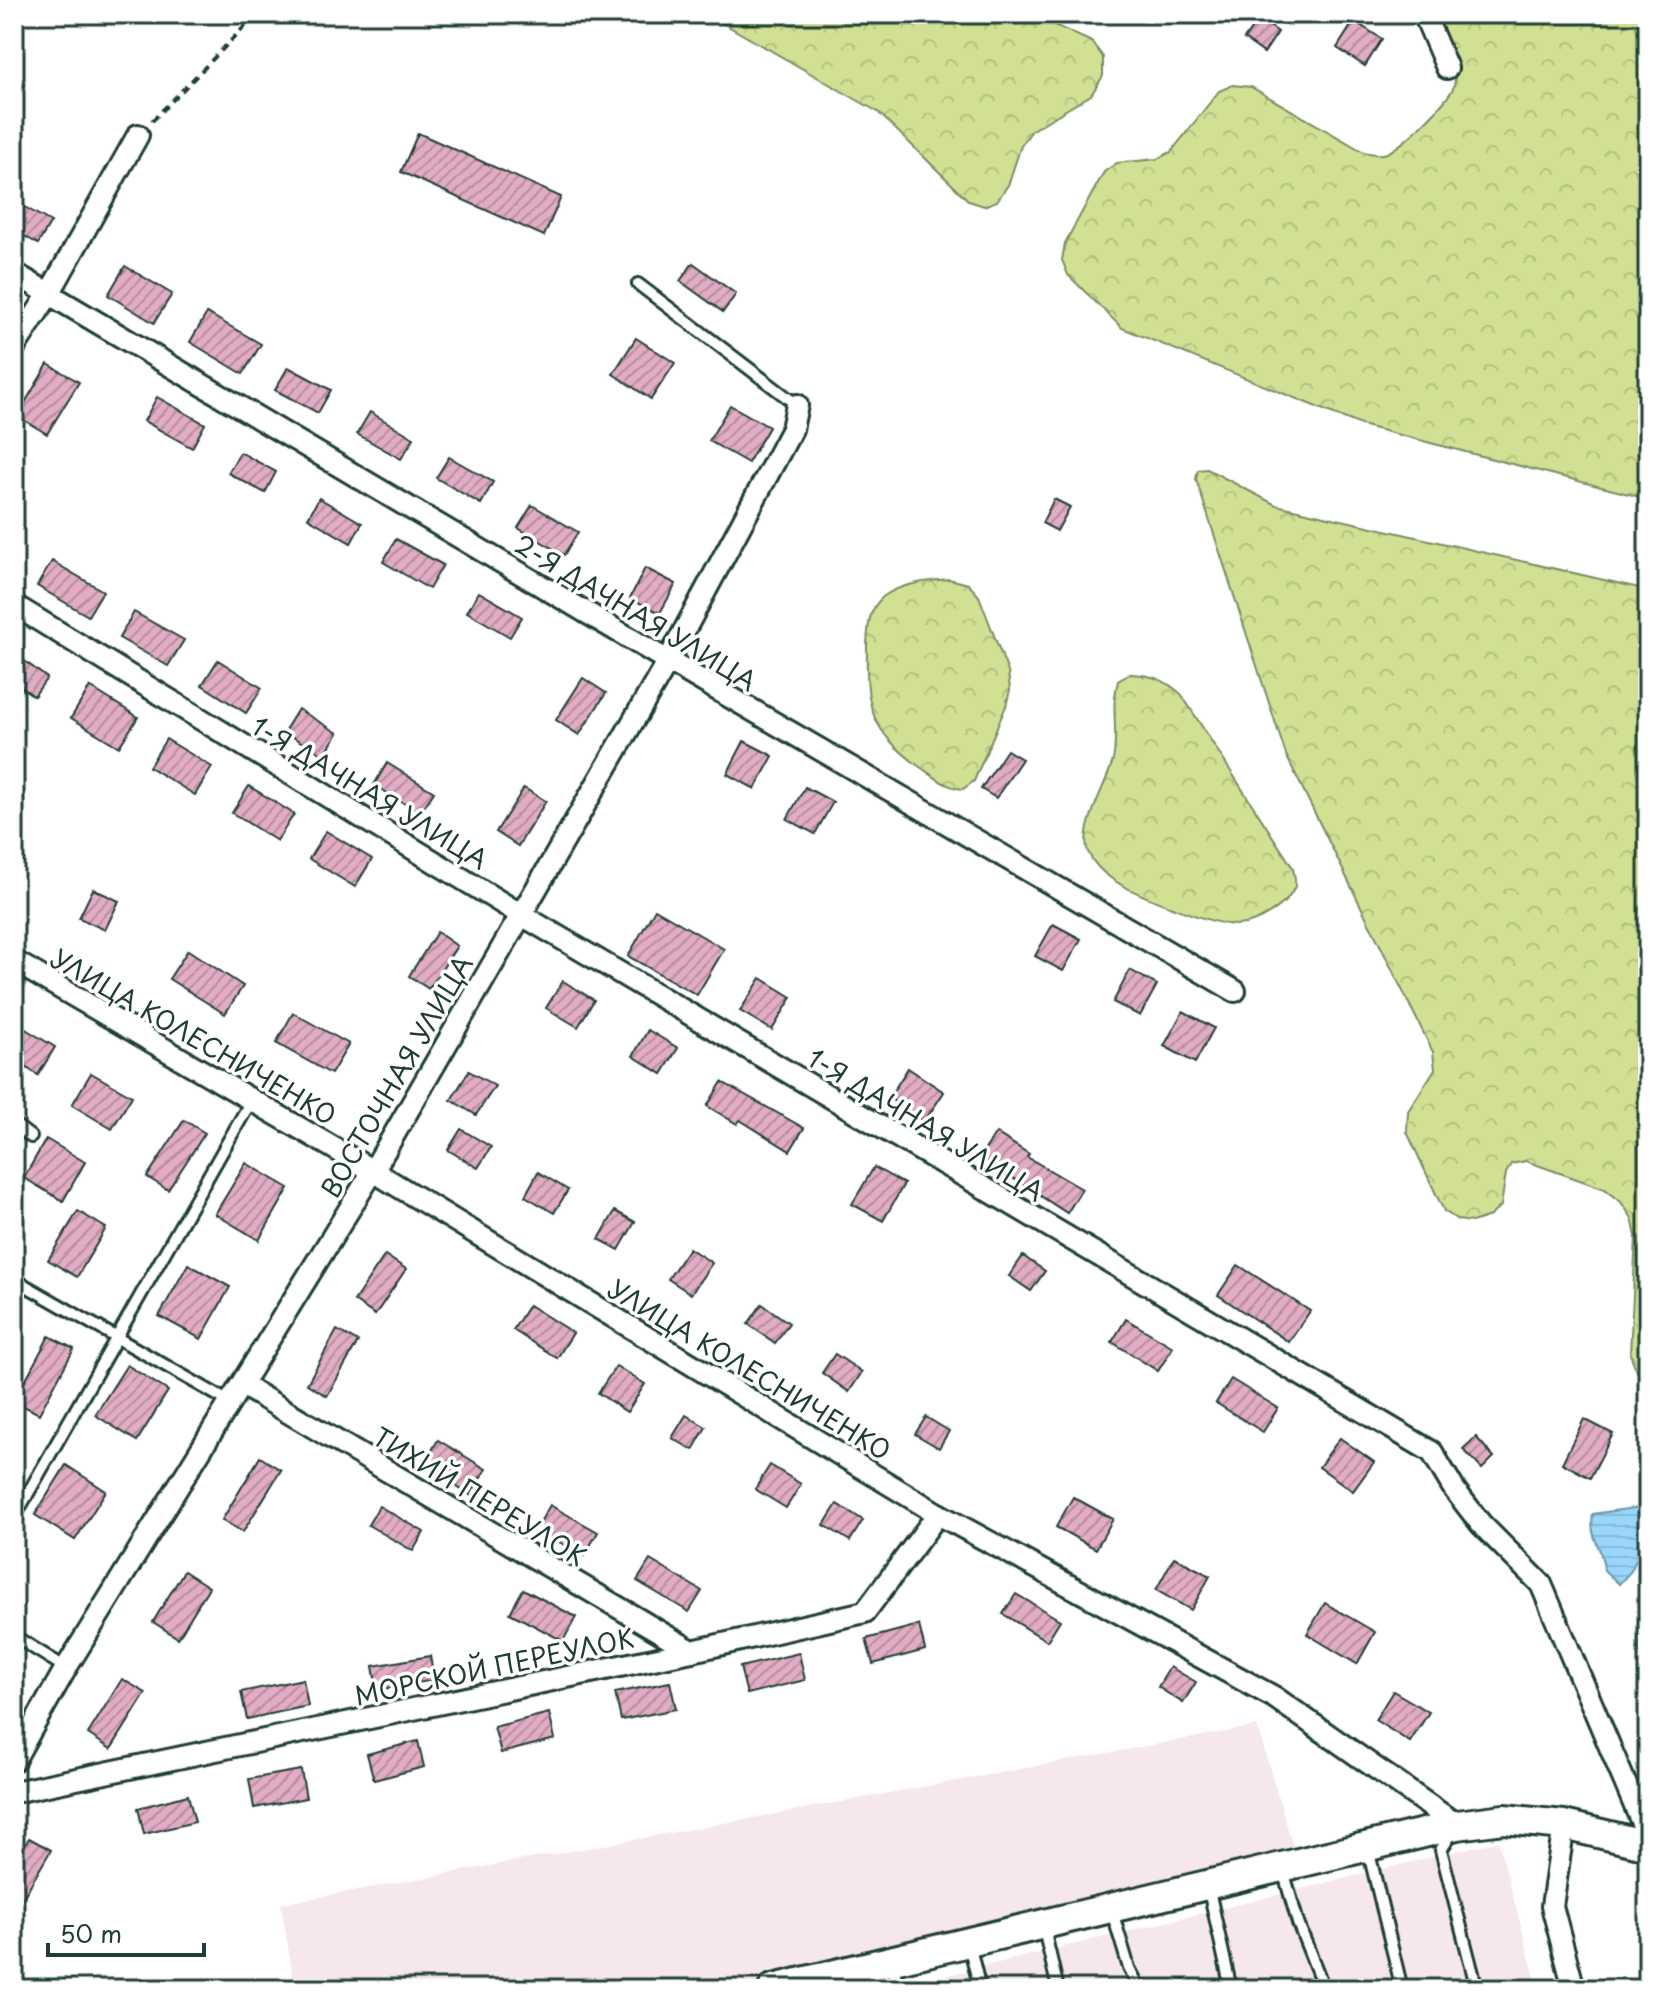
<svg xmlns="http://www.w3.org/2000/svg" width="1662" height="2003" viewBox="0 0 1662 2003" font-family="'Playpen Sans',sans-serif">
<style>
.built{fill:#f6e6ed}
.forest{fill:url(#forest-crowns);stroke:#788e64;stroke-width:2}
.water{fill:url(#water-rules);stroke:#6998ab;stroke-width:2}
.building{fill:url(#building-hatch);stroke:#1f3d34;stroke-width:2}
.lines{fill:none;stroke-linecap:round;stroke-linejoin:round}
.service-casing{stroke:#1f3d34;stroke-width:16}
.minor-casing{stroke:#1f3d34;stroke-width:26}
.secondary-casing{stroke:#1f3d34;stroke-width:34}
.path{stroke:#1f3d34;stroke-width:4;stroke-dasharray:8 6;stroke-linecap:butt}
.service{stroke:#fff;stroke-width:10}
.minor{stroke:#fff;stroke-width:20}
.secondary{stroke:#fff;stroke-width:28}
.labels{text-anchor:middle;dominant-baseline:central;stroke-width:7;stroke-linejoin:round;paint-order:stroke}
.street-label{font-size:26px;fill:#1f3d34;stroke:#fff}
</style>
<defs>
<pattern id="forest-crowns" width="20" height="18" patternUnits="userSpaceOnUse" patternTransform="scale(2)"><rect width="20" height="18" fill="#d1e093"/><path d="M2 6a3 3 0 1 1 6 0M12 15a3 3 0 1 1 6 0" fill="none" stroke="#b3c17f"/></pattern>
<pattern id="water-rules" width="6" height="5" patternUnits="userSpaceOnUse" patternTransform="scale(2)"><rect width="6" height="5" fill="#9ad5fa"/><path d="M0 2.5h6" fill="none" stroke="#84b8d7"/></pattern>
<pattern id="building-hatch" width="6" height="6" patternUnits="userSpaceOnUse" patternTransform="scale(2)"><rect width="6" height="6" fill="#e2acc4"/><path d="M-1 1l2-2M0 6l6-6M5 7l2-2" fill="none" stroke="#b78da0"/></pattern>
</defs>
<rect width="100%" height="100%" fill="#fff"/>
<filter id="ink" filterUnits="userSpaceOnUse"><feTurbulence type="fractalNoise" baseFrequency=".0125" numOctaves="2"/><feDisplacementMap in="SourceGraphic" scale="16" xChannelSelector="R" yChannelSelector="G"/><feConvolveMatrix kernelMatrix="1 2 1 2 8 2 1 2 1" color-interpolation-filters="sRGB"/></filter>
<g filter="url(#ink)">
<g class="built">
<polygon points="1257,1726 1293,1846 732,1989 295,1989 281,1904"/>
<polygon points="1498,1841 1538,1989 891,1989"/>
</g>
<g class="forest">
<polygon points="707,14 1030,14 1092,42 1103,57 1103,76 1091,95 1032,130 1021,146 1008,185 997,201 984,206 969,201 878,112"/>
<path d="M1432 14H1648V499L1361 425 1122 328 1068 275 1062 260 1065 243 1104 172 1117 163 1157 159 1171 152 1219 91 1233 85 1251 87 1364 152C1369 153 1377 155 1383 154 1398 152 1450 100 1454 86 1459 64 1440 34 1432 14Z"/>
<polygon points="1207,469 1276,505 1648,590 1648,1384 1639,1376 1630,1354 1636,1236 1632,1218 1621,1202 1605,1189 1526,1161 1511,1164 1506,1173 1501,1206 1490,1216 1472,1222 1458,1220 1444,1211 1407,1132 1408,1111 1435,1069 1433,1052 1286,755 1196,479 1198,470"/>
<path d="M949 579 968 584 979 596 1008 672 1010 690 1006 706 974 781 963 789C945 787 935 777 920 767 869 729 866 708 867 646 868 627 868 609 884 596 902 583 928 581 949 579Z"/>
<path d="M1130 674C1152 675 1164 679 1181 694L1293 868C1294 873 1296 880 1295 886 1289 905 1256 925 1237 925 1212 925 1133 894 1112 879 1102 872 1093 863 1088 852 1079 828 1107 784 1113 760 1119 733 1110 707 1118 681Z"/>
<path d="M1648 1610V1678C1636 1654 1638 1635 1648 1610Z"/>
</g>
<path class="water" d="M1648 1506V1534L1631 1571 1619 1584 1604 1570C1602 1544 1589 1540 1593 1514Z"/>
<g class="building">
<polygon points="1259,18 1278,32 1264,53 1244,39"/>
<polygon points="1354,21 1382,39 1365,66 1337,48"/>
<polygon points="418,133 561,197 544,236 401,172"/>
<polygon points="14,201 51,222 38,244 14,230"/>
<polygon points="693,263 736,294 723,312 680,281"/>
<polygon points="125,266 172,294 154,323 108,295"/>
<polygon points="207,313 261,344 243,374 190,342"/>
<polygon points="636,338 675,363 651,399 613,374"/>
<polygon points="48,364 79,382 47,434 17,416"/>
<polygon points="288,367 331,390 318,413 275,390"/>
<polygon points="157,397 205,424 192,448 144,421"/>
<polygon points="730,405 769,427 748,463 709,441"/>
<polygon points="370,412 414,438 401,459 357,434"/>
<polygon points="240,452 276,472 265,493 228,473"/>
<polygon points="449,457 493,482 481,504 436,478"/>
<polygon points="319,498 362,523 351,543 308,518"/>
<polygon points="1054,499 1070,507 1057,531 1042,523"/>
<polygon points="532,505 578,532 564,555 518,528"/>
<polygon points="396,539 443,565 429,589 383,562"/>
<polygon points="52,561 103,591 88,616 37,586"/>
<polygon points="645,568 676,584 660,613 630,598"/>
<polygon points="479,592 522,617 510,637 467,612"/>
<polygon points="134,612 184,640 168,666 119,638"/>
<polygon points="14,653 47,678 34,696 14,682"/>
<polygon points="218,660 262,688 246,713 202,685"/>
<polygon points="583,678 606,693 579,735 556,720"/>
<polygon points="90,687 138,717 119,747 71,718"/>
<polygon points="298,709 338,733 324,755 284,732"/>
<polygon points="166,739 212,767 195,795 149,767"/>
<polygon points="744,741 773,756 755,789 727,774"/>
<polygon points="1007,750 1022,759 996,798 981,789"/>
<polygon points="387,763 434,792 420,813 374,785"/>
<polygon points="249,786 294,814 277,841 232,813"/>
<polygon points="805,787 833,802 815,834 787,819"/>
<polygon points="524,788 546,801 518,846 496,832"/>
<polygon points="326,831 372,859 355,887 309,859"/>
<polygon points="93,889 119,901 105,930 79,918"/>
<polygon points="655,909 724,949 697,995 628,956"/>
<polygon points="1053,924 1081,939 1063,971 1035,956"/>
<polygon points="437,932 457,946 429,989 409,976"/>
<polygon points="188,950 243,986 225,1014 169,979"/>
<polygon points="1130,970 1157,985 1140,1016 1113,1002"/>
<polygon points="761,978 792,997 772,1030 740,1011"/>
<polygon points="563,981 594,1000 578,1027 546,1008"/>
<polygon points="1183,1011 1214,1028 1195,1063 1164,1046"/>
<polygon points="293,1013 349,1044 331,1074 276,1043"/>
<polygon points="14,1022 55,1047 38,1075 14,1060"/>
<polygon points="648,1030 678,1048 662,1074 633,1056"/>
<polygon points="908,1068 944,1092 924,1122 889,1098"/>
<polygon points="469,1071 495,1086 476,1115 451,1100"/>
<polygon points="91,1073 132,1096 112,1129 72,1105"/>
<polygon points="722,1082 804,1128 790,1151 740,1120 737,1124 707,1106"/>
<polygon points="184,1120 205,1133 168,1190 147,1177"/>
<polygon points="461,1129 491,1147 478,1168 448,1150"/>
<polygon points="996,1133 1029,1154 1027,1157 1082,1189 1067,1213 980,1157"/>
<polygon points="46,1139 85,1162 63,1201 24,1178"/>
<polygon points="246,1163 289,1188 259,1240 215,1214"/>
<polygon points="874,1167 904,1184 883,1221 852,1204"/>
<polygon points="538,1172 568,1190 554,1213 525,1196"/>
<polygon points="78,1211 106,1228 77,1277 48,1260"/>
<polygon points="615,1211 635,1222 619,1250 599,1239"/>
<polygon points="689,1248 712,1263 691,1294 668,1279"/>
<polygon points="385,1255 406,1269 375,1315 354,1301"/>
<polygon points="1023,1256 1045,1271 1031,1291 1009,1276"/>
<polygon points="188,1264 230,1287 201,1339 159,1316"/>
<polygon points="1238,1265 1310,1311 1289,1342 1218,1295"/>
<polygon points="762,1304 789,1323 775,1343 748,1324"/>
<polygon points="529,1305 573,1333 557,1358 513,1330"/>
<polygon points="1126,1319 1173,1347 1158,1371 1112,1342"/>
<polygon points="337,1330 358,1342 327,1396 307,1384"/>
<polygon points="49,1336 74,1349 39,1414 14,1401"/>
<polygon points="835,1354 862,1372 849,1392 822,1373"/>
<polygon points="127,1365 168,1391 137,1441 95,1415"/>
<polygon points="616,1366 645,1384 627,1412 598,1393"/>
<polygon points="1231,1379 1278,1408 1263,1432 1216,1403"/>
<polygon points="686,1415 706,1427 693,1450 672,1438"/>
<polygon points="926,1417 949,1431 939,1448 915,1434"/>
<polygon points="1584,1419 1613,1434 1590,1478 1562,1463"/>
<polygon points="1476,1437 1494,1457 1482,1469 1463,1449"/>
<polygon points="1340,1438 1374,1462 1353,1491 1319,1467"/>
<polygon points="438,1440 486,1469 470,1495 423,1466"/>
<polygon points="260,1457 281,1470 243,1532 222,1520"/>
<polygon points="66,1465 106,1491 75,1540 35,1515"/>
<polygon points="770,1465 801,1484 786,1508 755,1489"/>
<polygon points="1073,1497 1113,1519 1096,1549 1056,1527"/>
<polygon points="837,1504 863,1520 850,1541 824,1525"/>
<polygon points="550,1505 598,1532 584,1556 536,1529"/>
<polygon points="379,1506 424,1532 413,1551 368,1525"/>
<polygon points="1174,1557 1210,1576 1191,1610 1156,1590"/>
<polygon points="650,1560 702,1591 689,1612 637,1581"/>
<polygon points="184,1571 209,1587 178,1638 153,1622"/>
<polygon points="523,1589 576,1617 563,1641 510,1613"/>
<polygon points="1016,1594 1060,1620 1047,1641 1003,1614"/>
<polygon points="1325,1603 1375,1632 1357,1664 1307,1634"/>
<polygon points="919,1625 925,1650 873,1664 866,1639"/>
<polygon points="799,1653 805,1680 747,1694 740,1667"/>
<polygon points="430,1656 434,1680 377,1690 373,1666"/>
<polygon points="1170,1667 1196,1682 1183,1703 1158,1687"/>
<polygon points="122,1679 146,1693 111,1749 88,1734"/>
<polygon points="303,1679 308,1706 247,1719 241,1692"/>
<polygon points="670,1682 676,1709 621,1720 615,1693"/>
<polygon points="1393,1691 1429,1712 1410,1742 1375,1720"/>
<polygon points="549,1713 555,1739 501,1753 494,1727"/>
<polygon points="418,1741 424,1767 374,1780 367,1754"/>
<polygon points="301,1770 306,1798 254,1808 249,1779"/>
<polygon points="188,1795 195,1822 144,1834 138,1808"/>
<polygon points="29,1838 51,1850 14,1913 14,1863"/>
</g>
<g class="lines">
<g class="service-casing">
<g id="service">
<polyline points="638,284 797,405"/>
<polyline points="14,1124 31,1137"/>
<polyline points="14,1279 231,1403"/>
<polyline points="14,1518 251,1101"/>
<polyline points="14,1636 66,1668"/>
<polyline points="1453,1831 1441,1850 1477,1989"/>
<polyline points="1368,1849 1402,1989"/>
<polyline points="1283,1870 1298,1923 1321,1981 1320,1989"/>
<polyline points="1208,1886 1231,1989"/>
<polyline points="1111,1908 1129,1968 1140,1989"/>
<polyline points="1043,1925 1058,1989"/>
<polyline points="969,1944 980,1989"/>
<polyline points="892,1964 899,1989"/>
</g>
</g>
<g class="minor-casing">
<g id="minor">
<polyline points="1424,14 1447,68"/>
<polyline points="14,273 668,661 1235,991"/>
<polyline points="14,348 49,294 138,135"/>
<polyline points="14,605 520,914 1432,1452 1454,1489 1481,1524 1541,1584 1648,1837"/>
<polyline points="14,961 373,1171 938,1514 1274,1697 1457,1825"/>
<polyline points="242,1385 692,1651"/>
<polyline points="14,1760 66,1668 373,1171 668,661 792,429 797,405"/>
<polyline points="14,1792 692,1651 865,1612 938,1514"/>
<polyline points="1564,1825 1552,1906 1574,1989"/>
</g>
</g>
<g class="secondary-casing">
<polyline id="secondary" points="773,1989 1457,1825 1504,1819 1564,1825 1648,1845"/>
</g>
<polyline class="path" points="152,121 257,14"/>
<use href="#service" class="service"/>
<use href="#minor" class="minor"/>
<use href="#secondary" class="secondary"/>
</g>
</g>
<g class="labels">
<g class="street-label">
<text transform="translate(636 612) rotate(31)">2-Я ДАЧНАЯ УЛИЦА</text>
<text transform="translate(370 792) rotate(31)">1-Я ДАЧНАЯ УЛИЦА</text>
<text transform="translate(194 1036) rotate(30)">УЛИЦА КОЛЕСНИЧЕНКО</text>
<text transform="translate(396 1076) rotate(-60)">ВОСТОЧНАЯ УЛИЦА</text>
<text transform="translate(926 1124) rotate(31)">1-Я ДАЧНАЯ УЛИЦА</text>
<text transform="translate(750 1369) rotate(31)">УЛИЦА КОЛЕСНИЧЕНКО</text>
<text transform="translate(480 1496) rotate(31)">ТИХИЙ ПЕРЕУЛОК</text>
<text transform="translate(494 1666) rotate(-12)">МОРСКОЙ ПЕРЕУЛОК</text>
</g>
</g>
<rect width="1662" height="2003" fill="none" stroke="#fff" stroke-width="48"/>
<rect x="24" y="24" width="1614" height="1955" fill="none" stroke="#1f3d34" stroke-width="3" filter="url(#ink)"/>
<path d="M48 1943v12h156v-12" fill="none" stroke="#1f3d34" stroke-width="4"/>
<text x="60" y="1943" font-size="24" fill="#1f3d34" stroke="#ffffff" stroke-width="6" paint-order="stroke">50 m</text>
</svg>
